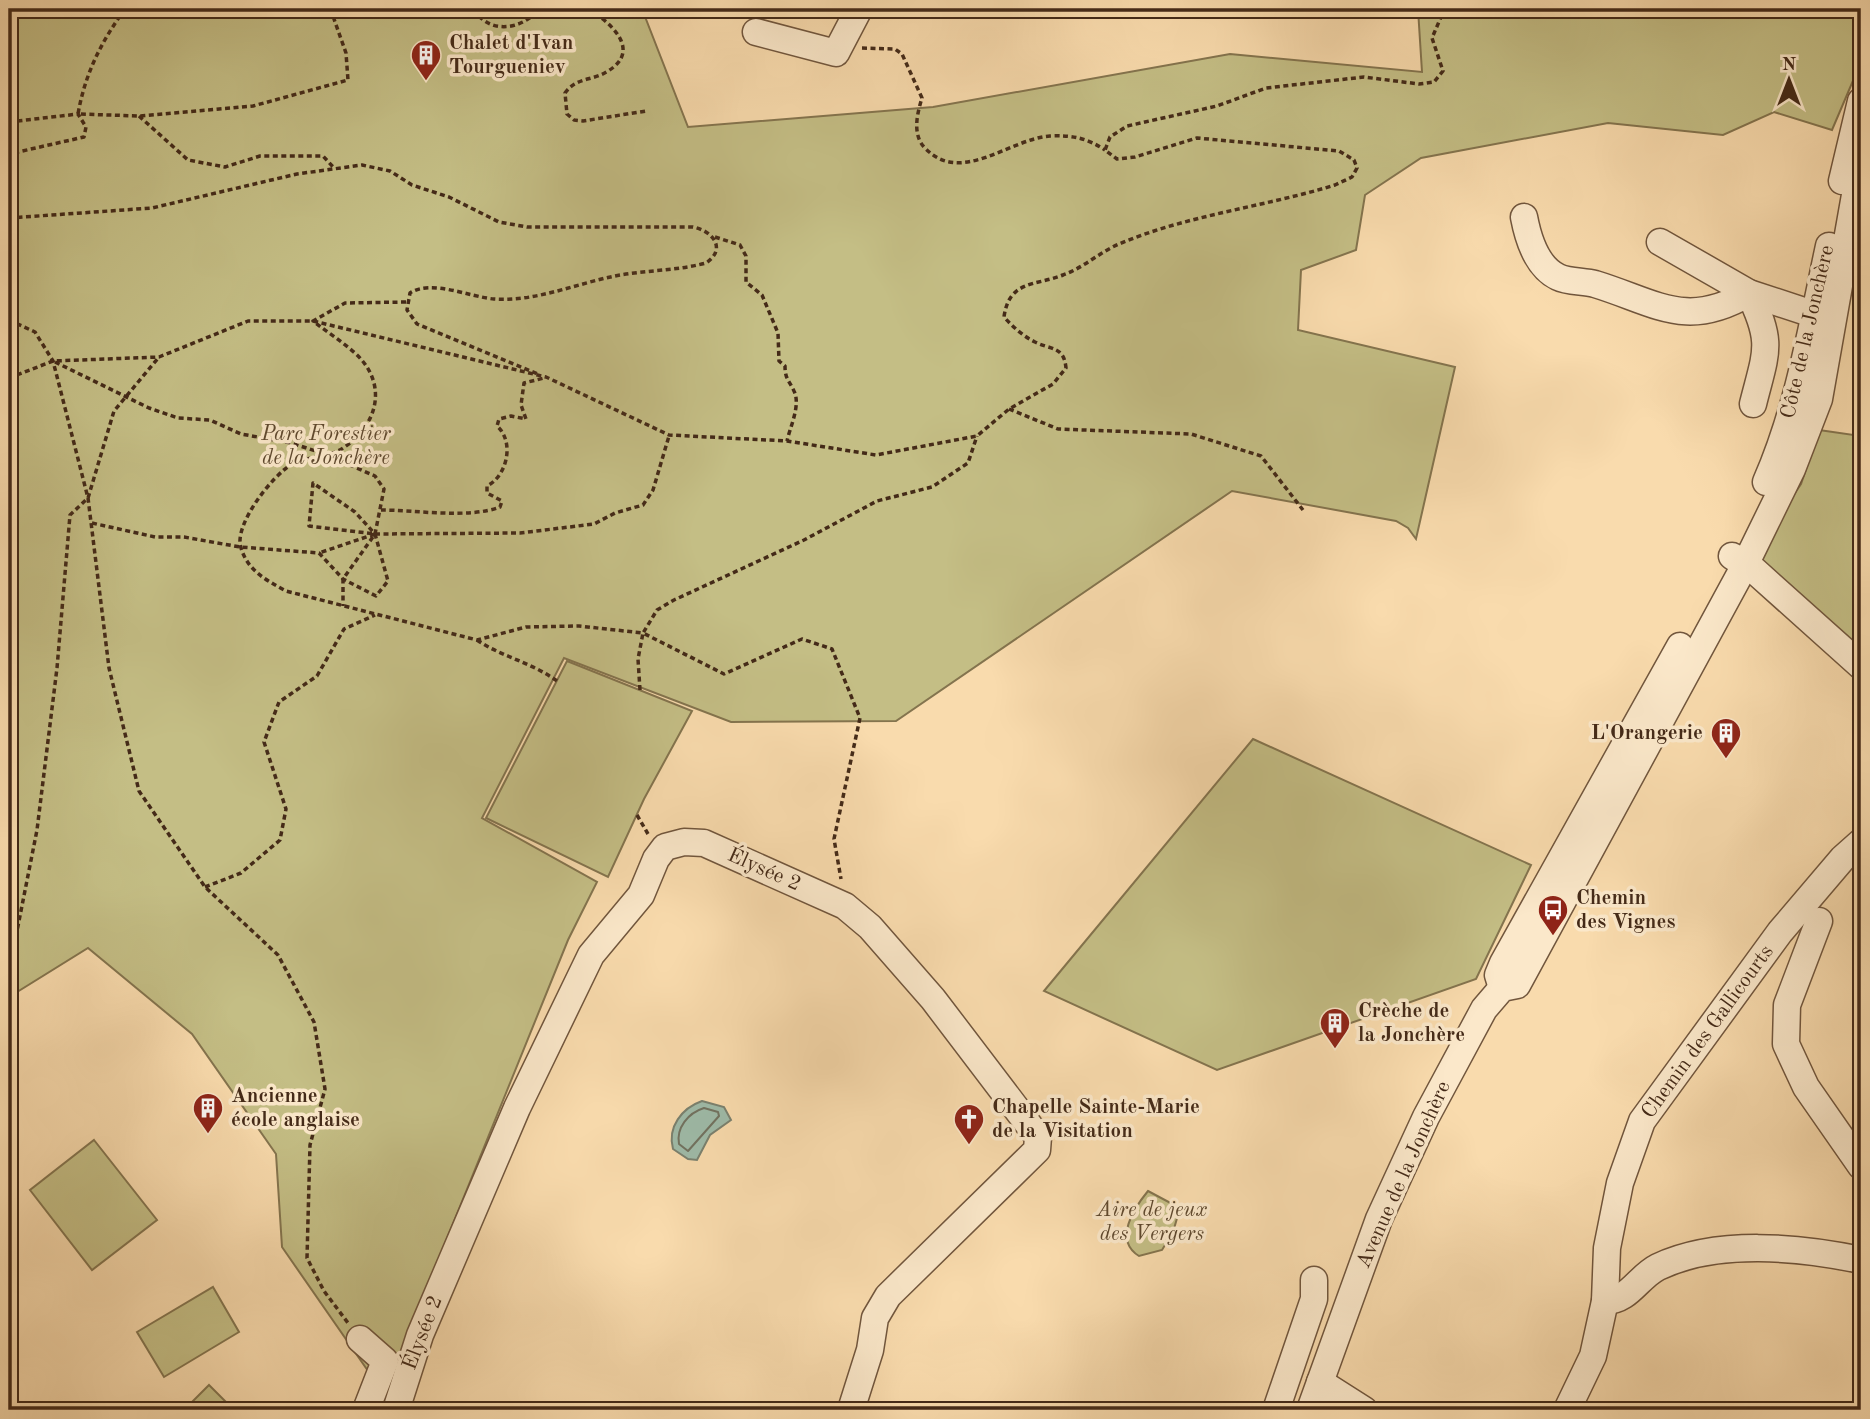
<svg xmlns="http://www.w3.org/2000/svg" width="1870" height="1419" viewBox="0 0 1870 1419" font-family="'Old Standard TT',serif">
<style>
.green{fill:#c4be85;stroke:#84744e;stroke-width:2}
.water{fill:#9ebba9;stroke:#7a816f;stroke-width:2}
.lines{fill:none;stroke-linecap:round;stroke-linejoin:round}
.shore{stroke:#717260;stroke-width:2}
.minor-casing{stroke:#71563d;stroke-width:29}
.path{stroke:#442a18;stroke-width:3.5;stroke-dasharray:5 3.5;stroke-linecap:butt}
.minor{stroke:#fbe8ca;stroke-width:26}
.labels{text-anchor:middle;dominant-baseline:central;stroke-width:7;stroke-linejoin:round;paint-order:stroke}
.poi-label{font-size:21px;font-weight:bold;fill:#442a18;stroke:#fbe8ca;text-anchor:start}
.street-label{font-size:21px;fill:#442a18;stroke:#fbe8ca}
.park-label{font-size:21px;font-style:italic;fill:#5e482e;stroke:#fbe8ca}
</style>
<rect width="100%" height="100%" fill="#f9dbad"/>
<filter id="stains"><feTurbulence type="fractalNoise" baseFrequency=".00286" numOctaves="4"/><feColorMatrix values="0 0 0 0 .2 0 0 0 0 .09 0 0 0 0 .02 0 0 0 .5 -.17"/></filter>
<radialGradient id="worn" r=".72"><stop offset=".6" stop-color="#630" stop-opacity="0"/><stop offset="1" stop-color="#630" stop-opacity=".3"/></radialGradient>
<g class="green">
<polygon points="9,9 642,9 688,127 933,107 1230,54 1422,72 1418,9 1861,9 1861,62 1832,130 1774,112 1723,135 1608,123 1421,158 1365,195 1356,250 1301,270 1298,330 1455,367 1416,539 1408,528 1396,521 1232,491 896,721 731,722 564,658 482,818 597,882 568,940 384,1394 282,1247 276,1154 192,1034 88,948 9,997"/>
<polygon points="1819,430 1861,436 1861,653 1753,554 1801,484"/>
<polygon points="567,661 692,711 644,799 608,877 486,818"/>
<polygon points="1253,739 1531,865 1476,979 1217,1070 1044,991"/>
<polygon points="94,1140 157,1220 92,1270 30,1190"/>
<path d="M1148 1191 1180 1208 1173 1232 1162 1250 1139 1256C1113 1240 1134 1208 1148 1191Z"/>
<polygon points="213,1287 239,1332 164,1377 137,1332"/>
<polygon points="209,1385 234,1410 184,1410"/>
</g>
<path class="water" d="M702 1101 724 1107 731 1120 710 1135 697 1160 688 1159 673 1149C667 1127 682 1108 702 1101Z"/>
<g class="lines">
<path class="shore" d="M704 1108 718 1112 719 1116 688 1151 679 1144C676 1128 688 1113 704 1108Z"/>
<g class="minor-casing">
<g id="minor">
<polyline points="756,32 836,53 859,9"/>
<polyline points="1842,181 1861,101"/>
<path d="M1524 217C1528 238 1537 267 1558 277 1568 282 1584 281 1595 284 1657 303 1686 330 1749 293 1774 343 1766 352 1753 404"/>
<polyline points="1660,242 1749,293 1831,320"/>
<path d="M1766 482C1799 407 1812 325 1829 246"/>
<polyline points="1732,556 1755,571 1861,666"/>
<polyline points="1819,921 1787,1005 1786,1044 1806,1087 1861,1166"/>
<polyline points="1502,988 1498,975 1503,963 1680,646"/>
<path d="M1605 1301C1629 1301 1638 1277 1658 1267 1717 1239 1799 1247 1861 1260"/>
<polyline points="360,1339 385,1361 366,1410"/>
<polyline points="1320,1382 1364,1410"/>
<polyline points="396,1410 420,1335 517,1108 591,955 641,895 656,859 665,847 684,842 704,843 845,906 870,927 933,999 1038,1137 1037,1150 888,1296 875,1318 870,1350 851,1410"/>
<polyline points="1276,1410 1314,1299 1314,1280"/>
<polyline points="1310,1410 1379,1219 1426,1117 1484,1009 1502,988 1517,985 1745,565 1792,469 1819,399 1861,161"/>
<polyline points="1567,1410 1593,1356 1605,1301 1607,1248 1620,1183 1642,1121 1780,932 1843,858 1861,842"/>
</g>
</g>
<g class="path">
<path d="M125 9C101 42 85 74 78 114L139 116 253 106 348 80 346 53 334 19 336 9"/>
<path d="M474 9C489 35 522 30 539 9"/>
<path d="M588 9C609 21 643 50 608 71 593 81 576 77 565 93L567 114 574 120 583 121 646 111"/>
<path d="M1533 9C1588 15 1651 22 1705 9"/>
<path d="M862 48 895 49 902 54 922 98C917 114 912 135 925 148 961 186 1009 139 1050 136 1072 135 1087 138 1105 150"/>
<polyline points="139,116 188,160 225,167 260,156 323,156 335,169"/>
<polyline points="9,122 78,114 86,127 84,137 9,154"/>
<path d="M9 218 152 208 297 174 362 165 390 171 412 185 449 197 499 222 527 227H693C713 231 727 249 706 263 676 271 645 270 615 276 575 284 535 302 494 299 470 297 431 279 410 293L407 310 417 324 538 374"/>
<path d="M715 237 740 245 746 256V282L762 295 778 333 779 361 785 366C785 379 789 380 794 391 801 405 790 427 787 441"/>
<path d="M406 302 345 303 313 321C327 332 343 342 356 354 389 385 377 426 343 448 329 458 308 456 292 464 273 475 233 525 241 548 248 571 266 580 286 591L477 640 526 627 579 626 643 633 657 610 674 600 804 540 877 501 932 487 968 463 977 436"/>
<polyline points="9,320 35,332 53,361 88,498 109,668 139,791 205,887 278,955 314,1022 325,1089 310,1145 307,1258 324,1291 348,1323"/>
<polyline points="55,362 149,408 178,418 210,420 241,434 291,443 325,454 375,476 384,489 375,534 343,579 343,606"/>
<path d="M9 378 53 361 159 357 248 321H313L546 377 669 435 787 441 876 455 977 436 1009 409 1053 384 1066 368C1064 346 1051 350 1035 342 1023 336 1013 327 1004 317 1009 280 1035 286 1063 275 1083 268 1100 252 1119 244 1187 215 1264 207 1335 185L1352 177 1357 168 1354 160 1339 151 1197 138 1135 157 1117 159 1105 150 1110 137 1127 126 1217 106 1266 88 1364 77 1419 84 1434 82 1443 71 1432 38 1441 17 1450 9"/>
<polyline points="1009,409 1058,429 1191,434 1261,456 1303,510"/>
<path d="M381 510C415 510 469 519 500 507L502 501 487 493V486C507 476 515 442 497 426L499 419 511 416 526 419 521 405 524 383 544 378"/>
<polyline points="92,523 155,537 184,537 240,547 319,553 343,579 376,596 388,581 375,534 355,512 313,483 309,526 375,534 319,553"/>
<polyline points="375,534 520,533 594,524 615,513 643,505 653,490 669,436"/>
<path d="M477 640C502 657 531 662 557 681"/>
<polyline points="640,690 638,659 643,633 724,674 802,639 832,649 860,718 834,839 841,879"/>
<polyline points="637,815 648,834"/>
<polyline points="205,887 241,873 280,840 286,809 264,742 279,702 317,676 344,629 375,615"/>
<polyline points="9,943 17,931 37,830 57,668 70,515 88,498 114,411 159,357"/>
</g>
<use href="#minor" class="minor"/>
</g>
<defs>
<g id="building-pin" transform="scale(1.575)"><path d="M0 17L-7.5 6A9.5 9.5 0 1 1 7.5 6Z" fill="#8f2418" stroke="#fbe8ca"/><path d="M-4-6H4V6H1V3H-1V6H-4ZM-2.5-4.3h1.7v1.8h-1.7ZM.8-4.3h1.7v1.8H.8ZM-2.5-1h1.7V.8h-1.7ZM.8-1h1.7V.8H.8Z" fill="#fff"/></g>
<g id="bus-pin" transform="scale(1.575)"><path d="M0 17L-7.5 6A9.5 9.5 0 1 1 7.5 6Z" fill="#8f2418" stroke="#fbe8ca"/><path d="M-5-6H5V4H4V6H2V4H-2V6H-4V4H-5ZM-3.5-4V0h7V-4ZM-3.5 1.2v1.5H-2V1.2ZM2 1.2v1.5H3.5V1.2Z" fill="#fff"/></g>
<g id="church-pin" transform="scale(1.575)"><path d="M0 17L-7.5 6A9.5 9.5 0 1 1 7.5 6Z" fill="#8f2418" stroke="#fbe8ca"/><path d="M-1.2-6h2.4v3.5h3.3v2.4h-3.3V6h-2.4V-.1h-3.3v-2.4h3.3Z" fill="#fff"/></g>
</defs>
<g fill-rule="evenodd">
<use href="#building-pin" x="426" y="55"/>
<use href="#building-pin" x="1726" y="733"/>
<use href="#bus-pin" x="1553" y="910"/>
<use href="#building-pin" x="1335" y="1023"/>
<use href="#building-pin" x="208" y="1108"/>
<use href="#church-pin" x="969" y="1119"/>
</g>
<g class="labels">
<g class="poi-label">
<text x="449" y="43">Chalet d'Ivan<tspan x="449" dy="24">Tourgueniev</tspan></text>
<text x="1703" y="733" text-anchor="end">L'Orangerie</text>
<text x="1576" y="898">Chemin<tspan x="1576" dy="24">des Vignes</tspan></text>
<text x="1358" y="1011">Crèche de<tspan x="1358" dy="24">la Jonchère</tspan></text>
<text x="231" y="1096">Ancienne<tspan x="231" dy="24">école anglaise</tspan></text>
<text x="992" y="1107">Chapelle Sainte-Marie<tspan x="992" dy="24">de la Visitation</tspan></text>
</g>
<g class="street-label">
<text transform="translate(1808 332) rotate(-77)">Côte de la Jonchère</text>
<text transform="translate(764 870) rotate(24)">Élysée 2</text>
<text transform="translate(1708 1032) rotate(-54)">Chemin des Gallicourts</text>
<text transform="translate(1404 1175) rotate(-66)">Avenue de la Jonchère</text>
<text transform="translate(423 1333) rotate(-69)">Élysée 2</text>
</g>
<g class="park-label">
<text x="326" y="434">Parc Forestier<tspan x="326" dy="24">de la Jonchère</tspan></text>
<text x="1152" y="1210">Aire de jeux<tspan x="1152" dy="24">des Vergers</tspan></text>
</g>
</g>
<rect width="1870" height="1419" fill="none" stroke="#f9dbad" stroke-width="35"/>
<rect x="10" y="10" width="1849" height="1398" fill="none" stroke="#442a18" stroke-width="3.5"/>
<rect x="18" y="18" width="1835" height="1384" fill="none" stroke="#442a18" stroke-width="2"/>
<g transform="translate(1789 80)" stroke="#fbe8ca" stroke-width="5" paint-order="stroke">
<path d="M0-5L12 26L0 18L-12 26Z" fill="#442a18"/>
<text y="-10" font-size="19" font-weight="bold" text-anchor="middle" fill="#442a18">N</text>
</g>
<rect width="100%" height="100%" filter="url(#stains)"/>
<rect width="100%" height="100%" fill="url(#worn)"/>
</svg>
